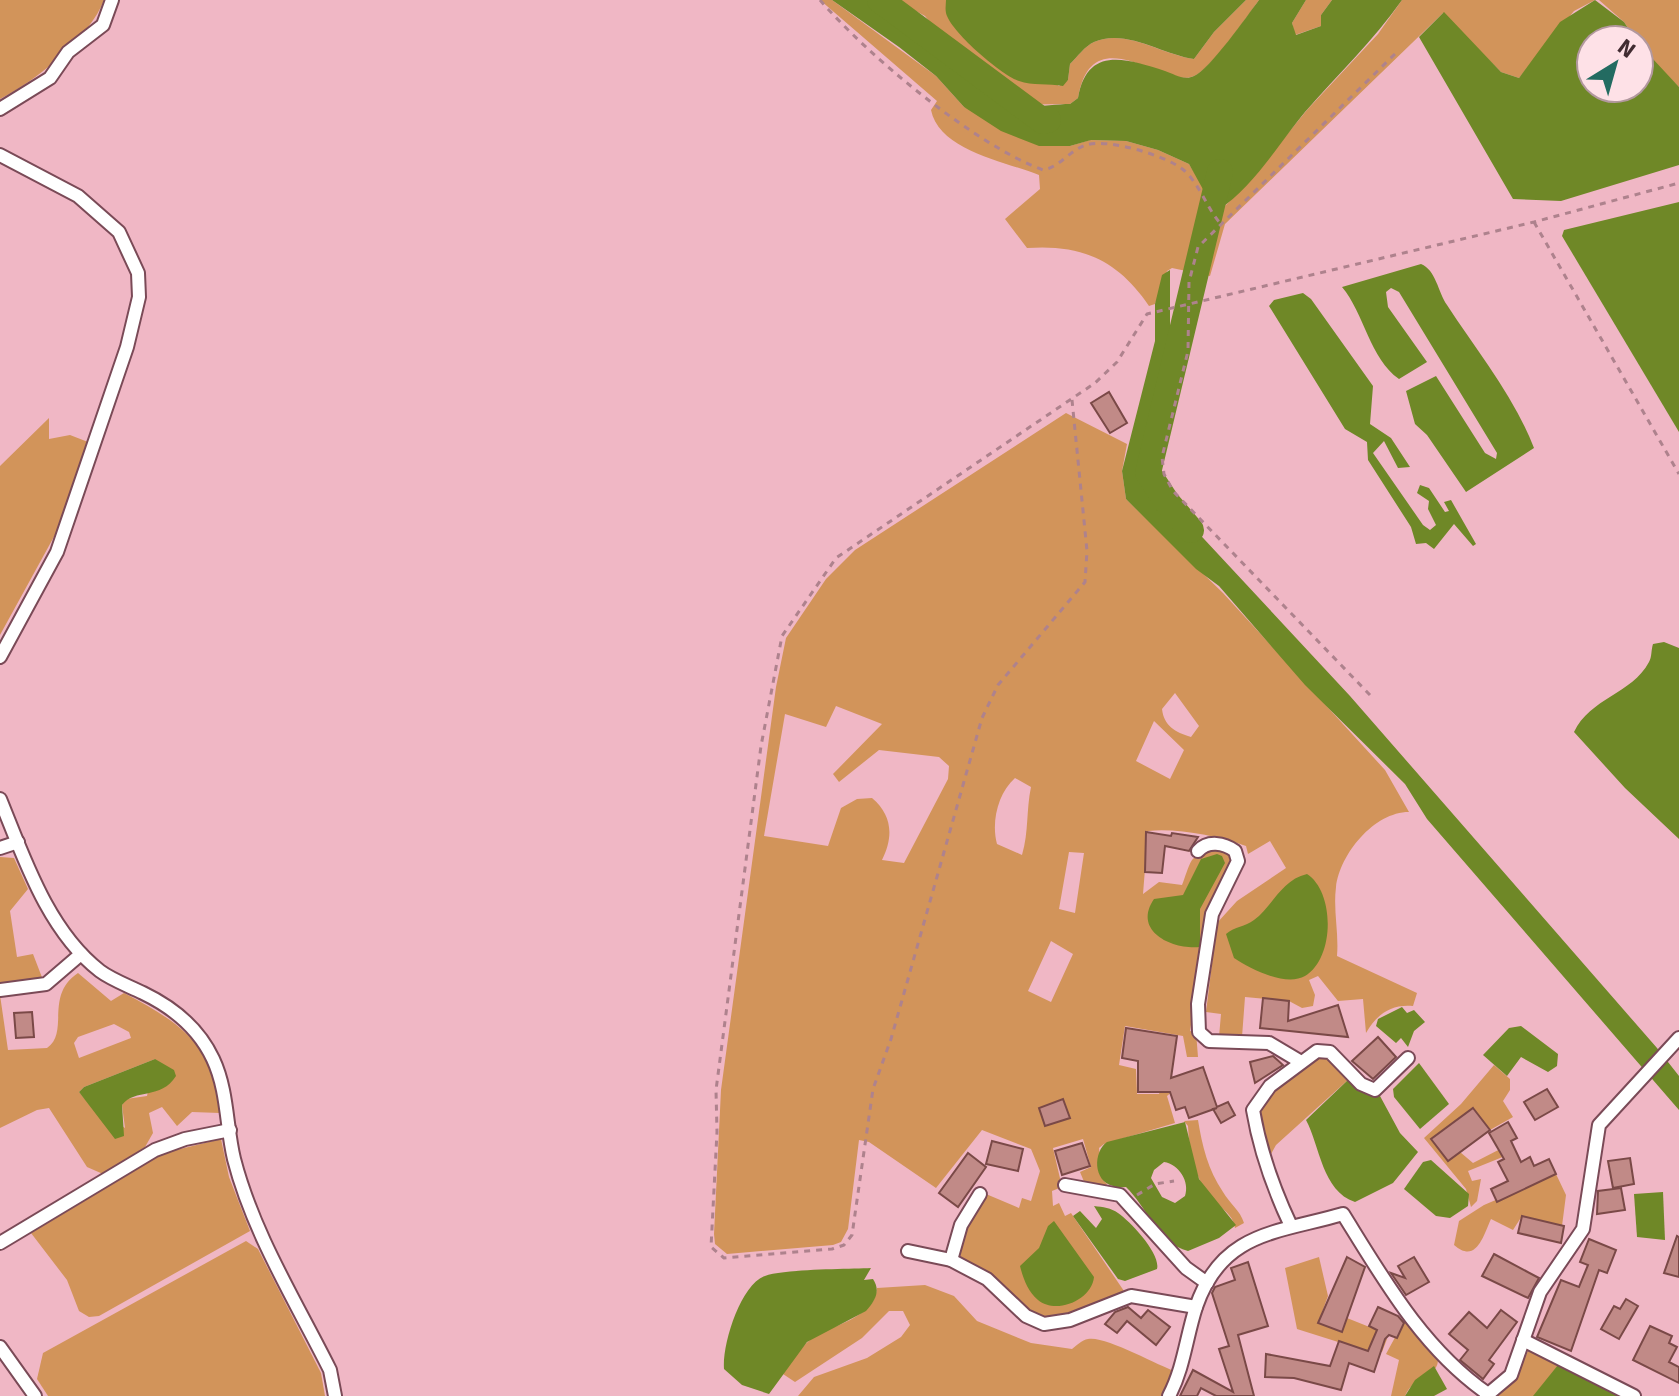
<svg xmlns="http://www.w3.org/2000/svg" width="1679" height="1396" viewBox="0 0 1679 1396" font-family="Signika,sans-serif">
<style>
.green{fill:#d2945a;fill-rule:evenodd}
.water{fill:#6f8827;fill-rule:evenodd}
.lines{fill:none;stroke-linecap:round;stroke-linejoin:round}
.river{stroke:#6f8827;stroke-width:26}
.building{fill:#c18a87;stroke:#7a4947;stroke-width:2}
.minor-casing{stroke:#7a4a57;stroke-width:16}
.path{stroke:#ae828d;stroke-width:3;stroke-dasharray:6 6;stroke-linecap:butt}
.minor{stroke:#fff;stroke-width:12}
</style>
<rect width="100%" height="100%" fill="#f0b7c5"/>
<g class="green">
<path d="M0 0H104C90 37 36 81 0 99Z"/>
<path d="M820 0H832L936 76 964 107 1070 146 1090 140 1126 141 1158 150 1189 164 1216 208 1226 205 1248 182 1307 110 1378 34 1402 0H1595L1574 11 1519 78 1501 72 1443 13 1225 224 1210 276 1172 268 1167 271 1155 304 1149 306C1118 260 1081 244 1027 248L1005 219 1040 189 1039 175C1007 162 939 151 931 110L937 101Z"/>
<path d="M896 0H946L1059 86 1068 80 1070 64C1077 57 1085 46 1094 42 1126 28 1162 55 1194 59L1214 32 1246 0H1259C1247 17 1211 69 1194 76 1165 90 1092 15 1078 98L1070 104 1008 105 976 78 925 16Z"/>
<polygon points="1306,0 1332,0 1321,15 1321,26 1295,35 1292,23"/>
<polygon points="1599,0 1679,0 1679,87 1649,59 1624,22"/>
<path d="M1066 413 1127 444 1122 471 1126 499 1223 593 1385 770 1409 812C1374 812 1340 854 1336 887 1333 910 1339 933 1337 956L1417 993 1413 1006C1391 1004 1377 1014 1366 1033L1363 999 1338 1001 1318 976 1309 980 1315 995 1313 1006 1302 1008 1289 1001 1245 997 1242 1037H1219L1221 1014 1206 1012 1217 923 1237 901 1286 868 1270 841 1248 854 1246 846C1217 836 1178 828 1148 831L1143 894 1159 882 1182 885C1185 878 1188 866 1192 860 1202 848 1223 845 1233 858L1211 903 1190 1031 1196 1032 1198 1057H1187L1183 1036 1125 1026 1119 1065 1136 1069 1137 1094H1159L1163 1085 1175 1089 1167 1096 1175 1123 1104 1144 1099 1148 1103 1180 1107 1184 1105 1188 1085 1184 1080 1172 1091 1167 1083 1139 1053 1148 1062 1187 1052 1191 1053 1206 1059 1203 1065 1216 1071 1213 1126 1294 1104 1305 1049 1320 1020 1308 998 1279 960 1257 965 1227 986 1194 1019 1208 1022 1198 1031 1201 1040 1171 1031 1149 982 1130 936 1188 869 1142 859 1140 848 1229 841 1242 833 1245 727 1254 715 1244 714 1234 721 1090 776 687 786 638 826 579 855 550ZM1175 693 1199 726 1191 737C1175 732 1164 726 1162 709ZM836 706 882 724 833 774 839 782 879 750 939 757 949 766 948 779 904 863 882 860C894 836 892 815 872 798L857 799 841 808 828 846 764 836 785 714 826 727ZM1154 721 1184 750 1170 779 1136 761ZM1015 778 1031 787C1026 811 1029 831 1022 855L997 844C991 822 998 793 1015 778ZM1069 852 1084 853 1075 913 1059 909ZM1051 941 1073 954 1051 1002 1028 991Z"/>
<polygon points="49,418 49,439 70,435 88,442 56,533 0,635 0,466"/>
<polygon points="0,857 14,858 28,889 10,911 17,957 33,954 43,980 0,988"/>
<path d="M78 973 111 1001 124 993C181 1023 214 1045 220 1113L192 1112 177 1126 162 1107 149 1113 153 1133 145 1147 103 1174 87 1167 49 1108 37 1110 0 1128V995L8 1050 47 1048C70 1032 44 996 78 973ZM114 1024 129 1032 131 1038 79 1058 74 1043 78 1037ZM155 1059 147 1096 126 1099 122 1105 125 1128 90 1105 79 1092 84 1087Z"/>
<polygon points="1314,1055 1326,1055 1349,1079 1276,1145 1271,1154 1271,1170 1259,1111 1267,1097"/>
<polygon points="1494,1065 1510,1079 1510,1090 1503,1101 1513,1117 1490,1130 1473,1108 1431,1139 1448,1161 1460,1152 1473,1163 1510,1144 1515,1152 1468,1171 1472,1181 1481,1179 1477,1201 1471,1207 1466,1189 1424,1138 1461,1104"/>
<path d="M1198 1120C1202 1145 1208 1170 1223 1192 1230 1204 1240 1210 1244 1223L1235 1228C1233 1212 1217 1207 1208 1194 1194 1175 1189 1149 1188 1126L1184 1121Z"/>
<polygon points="221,1139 229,1177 250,1231 99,1316 89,1317 79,1311 67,1280 31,1233 164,1153"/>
<path d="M1556 1174 1566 1195 1562 1226 1522 1216 1513 1230 1491 1219C1483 1237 1476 1264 1454 1245L1459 1221 1484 1205Z"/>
<polygon points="246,1241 258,1249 321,1373 325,1396 48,1396 37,1379 43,1353"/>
<polygon points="1319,1257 1328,1296 1318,1323 1341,1332 1347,1318 1377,1330 1376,1334 1387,1339 1382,1352 1374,1349 1373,1353 1297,1329 1285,1268"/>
<path d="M925 1285 954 1296 977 1321 1031 1343 1072 1349C1076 1346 1082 1340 1088 1339 1104 1335 1157 1365 1177 1372L1163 1396H798L814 1377 867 1358 901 1337 910 1325 903 1311H889L862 1338 795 1382 783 1374C790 1363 800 1348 810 1340 831 1324 875 1319 877 1288Z"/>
<path d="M1405 1319 1438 1358C1439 1378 1415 1373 1405 1396H1391L1399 1360 1386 1354Z"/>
<polygon points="1529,1349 1623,1396 1494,1396 1514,1380"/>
</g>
<g class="water">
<path d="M832 0H872L878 4C931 0 961 88 1008 104 1024 110 1052 104 1070 104L1078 98C1087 46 1125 58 1165 71 1174 74 1184 81 1194 76 1210 69 1247 16 1259 0H1306L1292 23 1296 35 1321 26V15L1332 0H1402C1373 41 1338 74 1305 112 1281 141 1251 190 1219 209L1210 202 1189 164 1158 150 1126 141 1091 140 1070 146H1039L1001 131 964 107 936 76 899 47Z"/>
<path d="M946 0H1246L1214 32 1194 59C1163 55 1126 28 1094 42 1085 46 1077 57 1070 64L1068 80 1063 86C1049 83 1032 86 1019 81 1001 75 950 31 946 13 945 8 946 4 946 0Z"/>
<polygon points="1595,0 1624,22 1636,40 1591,40 1591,88 1639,88 1639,44 1679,87 1679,165 1561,201 1513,199 1419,37 1444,12 1501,72 1519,78 1560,22"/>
<polygon points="1679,202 1679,432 1562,236 1564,230"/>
<path d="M1421 264C1436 270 1438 292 1447 305 1477 351 1514 396 1534 448L1466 492 1427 435 1415 424 1406 391 1436 376 1485 453 1496 459 1497 453 1399 292 1391 288 1386 292 1388 307 1427 362 1399 379C1370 359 1364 313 1342 287Z"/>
<polygon points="1170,270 1170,341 1144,468 1151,482 1350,696 1657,1048 1679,1076 1679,1110 1427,819 1405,784 1305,685 1219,586 1196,569 1126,499 1122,471 1155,341 1155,304 1162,275"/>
<polygon points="1303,293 1311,299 1373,386 1370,424 1391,438 1410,467 1398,468 1384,441 1373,453 1423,525 1430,530 1436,525 1428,509 1429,501 1417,493 1420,485 1429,488 1445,512 1449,511 1444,502 1451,500 1476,544 1473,546 1454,524 1434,549 1426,543 1416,544 1411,527 1368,460 1367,442 1345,429 1269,306 1274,300"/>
<path d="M1664 642 1679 648V839L1625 788 1574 732C1590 698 1632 694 1649 662 1652 657 1651 650 1653 644Z"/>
<path d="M1217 854 1222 856 1225 863 1200 909V947C1172 950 1132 931 1154 899L1183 895 1201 859Z"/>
<path d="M1307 874C1335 892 1335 958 1305 976 1286 987 1250 969 1234 958L1226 934C1235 926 1245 927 1254 920 1273 906 1281 880 1307 874Z"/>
<polygon points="1402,1007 1407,1013 1414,1010 1425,1022 1414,1031 1408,1047 1401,1038 1396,1043 1376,1026 1378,1019"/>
<polygon points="1521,1026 1558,1054 1557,1066 1548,1072 1521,1057 1507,1076 1483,1055 1509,1028"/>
<path d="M155 1059 174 1070 176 1076C161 1100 135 1088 122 1105L124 1136 115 1139 79 1092 84 1087Z"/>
<polygon points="1419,1063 1449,1104 1420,1129 1394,1097 1393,1089"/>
<path d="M1349 1079 1367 1095 1380 1096 1400 1133 1418 1152 1393 1183 1355 1202C1322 1191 1320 1146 1306 1120Z"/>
<path d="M1185 1122 1199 1179 1236 1225 1219 1238 1188 1251C1159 1244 1146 1206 1126 1187 1122 1187 1117 1188 1113 1186 1093 1181 1093 1152 1107 1142ZM1164 1162C1179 1164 1190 1182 1185 1196L1175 1203 1162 1197 1151 1178 1154 1170Z"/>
<polygon points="1431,1160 1469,1194 1468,1206 1450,1218 1436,1216 1404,1189 1423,1162"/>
<polygon points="1663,1192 1665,1240 1637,1237 1634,1194"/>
<path d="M1094 1206C1103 1207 1111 1208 1118 1213 1131 1222 1161 1254 1157 1269L1125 1281 1118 1279 1073 1216 1080 1211 1096 1228 1102 1219Z"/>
<path d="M1054 1221 1094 1277C1092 1300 1056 1315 1038 1300 1028 1292 1023 1278 1020 1266L1039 1248 1048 1226Z"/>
<path d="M871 1268 864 1280 873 1279C881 1291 875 1301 866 1311L807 1342 769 1394 742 1385 724 1369C722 1344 741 1284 765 1276 783 1269 848 1269 871 1268Z"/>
<polygon points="1558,1365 1621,1396 1533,1396"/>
<polygon points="1434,1366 1447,1389 1434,1396 1405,1396 1415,1380"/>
</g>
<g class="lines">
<g class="river">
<polyline points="880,0 1043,121 1048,120"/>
<polyline points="1191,530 1167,502 1148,473 1220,172"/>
</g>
</g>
<g class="building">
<polygon points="1109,392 1127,423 1110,433 1091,403"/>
<polygon points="1146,832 1171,836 1172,833 1198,837 1189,851 1165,846 1162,873 1145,872"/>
<polygon points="1263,998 1289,1001 1288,1021 1338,1005 1348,1037 1260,1028"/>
<polygon points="32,1012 34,1037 16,1038 14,1013"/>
<polygon points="1126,1028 1177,1036 1171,1078 1203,1067 1217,1107 1228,1102 1235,1115 1221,1123 1213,1109 1217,1108 1189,1118 1185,1107 1176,1110 1170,1092 1138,1092 1138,1061 1122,1058"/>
<polygon points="1378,1037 1396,1057 1373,1079 1352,1061"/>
<polygon points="1273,1056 1283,1065 1255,1083 1250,1062"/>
<polygon points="1547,1089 1558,1107 1535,1120 1524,1102"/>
<polygon points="1063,1099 1070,1118 1045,1126 1039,1108"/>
<polygon points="1473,1108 1490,1130 1448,1161 1431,1139"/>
<polygon points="1508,1122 1517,1138 1511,1141 1521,1162 1530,1157 1534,1166 1549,1159 1556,1174 1497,1202 1491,1189 1508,1181 1498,1162 1504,1159 1489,1133"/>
<polygon points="992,1141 1023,1149 1018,1171 986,1164"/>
<polygon points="1082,1143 1090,1166 1062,1175 1055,1151"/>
<polygon points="968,1153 986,1167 958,1207 939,1193"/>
<polygon points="1630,1158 1634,1184 1613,1188 1608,1161"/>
<polygon points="1621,1188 1625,1210 1597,1214 1598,1191"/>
<polygon points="1522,1216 1564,1226 1561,1243 1518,1233"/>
<polygon points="1677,1236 1679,1237 1679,1277 1664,1273"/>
<polygon points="1589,1239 1616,1250 1607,1273 1599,1270 1571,1351 1537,1337 1561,1280 1579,1287 1588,1265 1580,1262"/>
<polygon points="1494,1254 1539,1278 1528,1298 1482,1276"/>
<polygon points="1347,1257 1365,1267 1342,1332 1318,1323"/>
<polygon points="1414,1257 1429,1282 1406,1295 1391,1273 1405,1278 1398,1266"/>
<polygon points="1248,1262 1268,1326 1238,1335 1254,1396 1216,1396 1201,1388 1197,1396 1180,1396 1193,1370 1233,1392 1219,1349 1229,1346 1212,1293 1215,1287 1235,1280 1231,1268"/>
<polygon points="1626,1299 1638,1306 1619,1339 1601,1329 1614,1306 1620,1309"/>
<polygon points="1128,1307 1141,1318 1148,1310 1170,1327 1156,1345 1127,1321 1117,1333 1105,1324 1115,1312"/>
<polygon points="1378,1307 1398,1316 1404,1323 1397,1338 1389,1335 1385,1339 1374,1372 1349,1363 1341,1390 1294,1378 1265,1377 1266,1354 1330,1366 1339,1341 1368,1351 1377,1330 1369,1326"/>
<polygon points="1501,1310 1517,1322 1489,1360 1494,1364 1483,1379 1460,1360 1468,1350 1449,1334 1469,1312 1487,1328"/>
<polygon points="1650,1326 1672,1336 1669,1343 1677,1347 1669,1362 1679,1367 1679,1383 1633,1360"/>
</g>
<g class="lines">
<g class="minor-casing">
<g id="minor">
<polyline points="0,109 50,78 68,52 103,25 112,0"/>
<polyline points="0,155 78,196 119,232 138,273 139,297 127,347 57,552 0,657"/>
<path d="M0 799C24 858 48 931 100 971 112 980 129 986 143 993 172 1007 199 1029 213 1059 228 1091 226 1126 234 1159 253 1233 296 1302 330 1370L335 1396"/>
<polyline points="0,848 18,842"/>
<path d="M1198 851C1208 840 1224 843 1235 851L1238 861 1212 914 1198 1004 1199 1032 1209 1041 1269 1043 1301 1062"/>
<polyline points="0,990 46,984 81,954"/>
<polyline points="1065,1185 1120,1195 1186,1268 1207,1283"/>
<path d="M1291 1226C1273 1188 1260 1151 1253 1110L1270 1086 1317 1051 1330 1052 1361 1084 1375 1090 1408 1058"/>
<polyline points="0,1243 155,1150 185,1139 230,1130"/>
<polyline points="908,1251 951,1260 987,1279 1026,1316 1044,1324 1070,1320 1131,1296 1196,1307"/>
<polyline points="951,1260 961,1225 980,1194"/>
<polyline points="1523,1340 1634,1396"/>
<polyline points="0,1347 35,1396"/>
<path d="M1169 1396C1184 1367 1186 1338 1196 1307 1222 1231 1278 1233 1343 1214 1384 1280 1423 1349 1488 1394"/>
<polyline points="1486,1396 1511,1375 1540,1292 1583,1229 1599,1125 1679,1038"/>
</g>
</g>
<g class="path">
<path d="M820 0C868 56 975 145 1043 170 1060 167 1070 150 1086 145 1107 138 1163 155 1181 168 1198 180 1206 207 1220 223"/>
<polyline points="1534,222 1679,474"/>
<polyline points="1072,400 1087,551 1085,582 998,685 982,718 891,1039 873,1089 852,1235 844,1245 832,1249 724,1258 711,1247 717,1132 716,1090 761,746 782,636 836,558 1095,383 1117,362 1147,314 1534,222 1679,183"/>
<polyline points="1370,695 1173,491 1164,474 1162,457 1188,351 1189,282 1198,247 1399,50"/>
<polyline points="1137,1195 1155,1184 1174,1181"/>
</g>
<use href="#minor" class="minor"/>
</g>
<g transform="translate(1615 64) rotate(37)"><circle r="38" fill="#fee1e7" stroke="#b2989e" stroke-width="2"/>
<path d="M0-6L14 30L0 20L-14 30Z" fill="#236b61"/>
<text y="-12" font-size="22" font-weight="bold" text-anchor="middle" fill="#412b31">N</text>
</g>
</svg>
